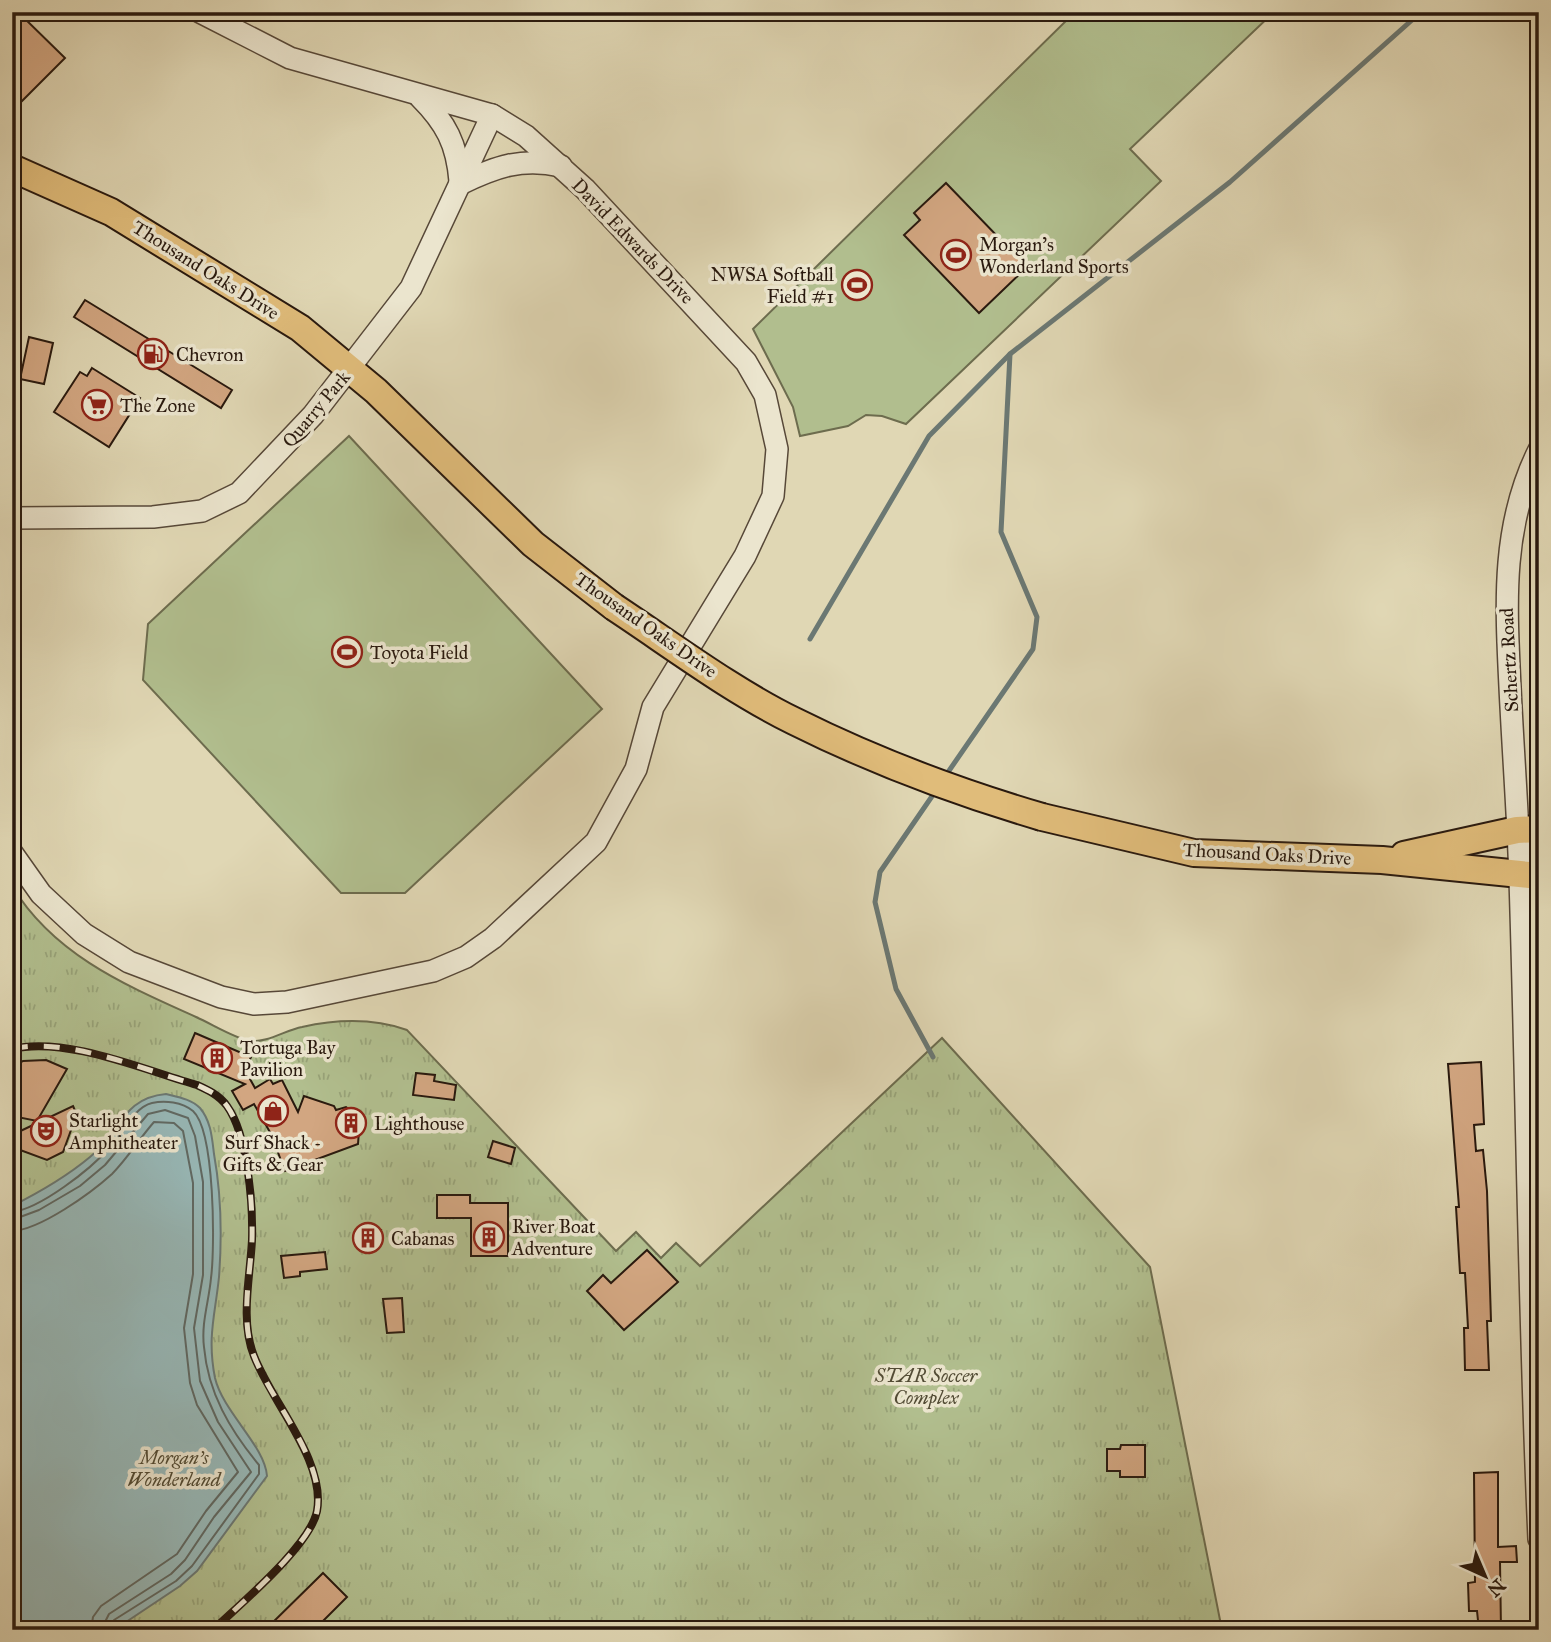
<svg xmlns="http://www.w3.org/2000/svg" width="1551" height="1642" viewBox="0 0 1551 1642" font-family="'IM FELL Great Primer',serif">
<style>
.grass{fill:#b1be8e;stroke:#6d6c4e;stroke-width:2}
.park{fill:url(#park-tufts);stroke:#6d6c4e;stroke-width:2}
.water{fill:#97b7b6;stroke:#6b7873;stroke-width:2}
.lines{fill:none;stroke-linecap:round;stroke-linejoin:round}
.shore{stroke:#606862;stroke-width:2}
.stream{stroke:#6b7873;stroke-width:5}
.building{fill:#d2a681;stroke:#29190e;stroke-width:2}
.minor-casing{stroke:#574838;stroke-width:24}
.major-casing{stroke:#29190e;stroke-width:30}
.minor{stroke:#ebe5ce;stroke-width:21}
.major{stroke:#e0bc7a;stroke-width:26}
.rail-casing{stroke:#29190e;stroke-width:8}
.rail{stroke:#ebe5ce;stroke-width:5;stroke-dasharray:16;stroke-linecap:butt}
.major-bridge-casing{stroke:#29190e;stroke-width:30;stroke-linecap:butt}
.major-bridge{stroke:#e0bc7a;stroke-width:26}
.labels{text-anchor:middle;dominant-baseline:central;stroke-width:7;stroke-linejoin:round;paint-order:stroke}
.street-label{font-size:19px;fill:#29190e;stroke:#ebe5ce}
.poi-label{font-size:19px;fill:#29190e;stroke:#ebe5ce;text-anchor:start}
.park-label{font-size:19px;font-style:italic;fill:#524b34;stroke:#ebe5ce}
</style>
<defs>
<pattern id="park-tufts" width="24" height="20" patternUnits="userSpaceOnUse" patternTransform="scale(1.75)"><rect width="24" height="20" fill="#b1be8e"/><path d="M3 7l-1-3M5 7V3M7 7l1-3M15 17l-1-3M17 17v-4M19 17l1-3" fill="none" stroke="#98a379"/></pattern>
</defs>
<rect width="100%" height="100%" fill="#e0d7b4"/>
<filter id="stains"><feTurbulence type="fractalNoise" baseFrequency=".00286" numOctaves="4"/><feColorMatrix values="0 0 0 0 .2 0 0 0 0 .09 0 0 0 0 .02 0 0 0 .5 -.17"/></filter>
<radialGradient id="worn" r=".72"><stop offset=".6" stop-color="#630" stop-opacity="0"/><stop offset="1" stop-color="#630" stop-opacity=".3"/></radialGradient>
<g class="grass">
<polygon points="1075,12 1274,12 1130,149 1161,181 906,424 882,416 866,415 848,426 800,436 793,407 753,329"/>
<polygon points="349,436 602,709 405,893 341,893 143,680 148,624"/>
</g>
<path class="park" d="M12 886C54 955 125 985 196 1017 212 1024 234 1038 250 1041 267 1043 286 1030 302 1027 338 1019 373 1018 407 1030L616 1251 636 1232 661 1258 676 1243 700 1266 942 1038 1150 1267 1222 1630H12Z"/>
<path class="water" d="M166 1094C178 1097 191 1099 200 1108 211 1121 212 1138 214 1154 221 1193 222 1237 219 1277 215 1316 207 1337 215 1378 223 1412 265 1446 267 1476L197 1571 180 1586 114 1630H12V1206C40 1192 66 1177 90 1157 121 1132 122 1098 166 1094Z"/>
<g class="lines">
<g class="shore">
<path d="M12 1212C40 1209 91 1169 109 1148 121 1135 134 1107 152 1103 165 1100 182 1102 193 1111 215 1131 215 1248 211 1278 209 1301 201 1323 204 1347 208 1393 230 1430 259 1465V1474L192 1566 176 1581 114 1620 110 1630"/>
<polyline points="12,1220 39,1210 80,1186 105,1165 148,1114 165,1110 188,1118 195,1136 203,1182 203,1275 194,1328 200,1381 218,1422 251,1472 214,1517 185,1560 171,1574 109,1614 101,1630"/>
<path d="M12 1231C40 1230 91 1193 112 1174 128 1158 139 1139 154 1122L174 1123 183 1131 193 1183V1274L184 1328 190 1383 197 1405 238 1472 206 1511 177 1554 101 1606 93 1617 91 1630"/>
</g>
<g class="stream">
<polyline points="810,639 929,436 1010,354 1230,182 1421,12"/>
<polyline points="944,778 1033,649 1037,617 1001,532 1010,354"/>
<polyline points="933,1057 896,989 875,902 880,872 937,789"/>
</g>
</g>
<g class="building">
<polygon points="12,12 18,12 65,58 12,111"/>
<polygon points="946,183 1027,267 979,313 904,235 920,220 914,213"/>
<polygon points="85,300 232,390 221,408 74,317"/>
<polygon points="29,337 53,343 44,384 20,379"/>
<polygon points="92,368 140,398 109,447 54,412 80,372 87,376"/>
<polygon points="195,1033 251,1057 245,1070 255,1088 270,1079 273,1084 282,1080 298,1112 304,1096 334,1106 336,1110 346,1107 360,1117 358,1144 285,1171 271,1134 254,1104 243,1110 232,1091 245,1084 184,1059"/>
<polygon points="46,1060 67,1069 37,1121 12,1116 12,1068 23,1061"/>
<polygon points="1481,1062 1484,1124 1474,1125 1476,1151 1483,1150 1487,1191 1491,1321 1487,1321 1489,1370 1465,1370 1464,1328 1468,1328 1465,1273 1460,1273 1456,1207 1459,1207 1448,1064"/>
<polygon points="416,1073 435,1075 434,1081 456,1085 454,1100 413,1095"/>
<polygon points="73,1106 79,1120 74,1122 63,1152 47,1160 12,1147 12,1135"/>
<polygon points="493,1141 515,1148 511,1164 488,1157"/>
<polygon points="437,1195 470,1195 470,1203 508,1203 508,1256 471,1256 471,1218 437,1218"/>
<polygon points="365,1224 381,1230 372,1252 356,1246"/>
<polygon points="647,1250 678,1282 624,1330 587,1291 603,1275 611,1283"/>
<polygon points="325,1252 327,1269 300,1272 300,1276 284,1278 281,1256"/>
<polygon points="402,1298 404,1332 387,1333 383,1299"/>
<polygon points="1121,1445 1145,1445 1145,1477 1120,1477 1120,1471 1107,1471 1107,1449 1120,1449"/>
<polygon points="1498,1472 1498,1547 1516,1546 1517,1562 1500,1562 1501,1630 1479,1630 1477,1611 1469,1611 1468,1583 1475,1582 1474,1473"/>
<polygon points="323,1573 347,1597 314,1630 265,1630"/>
</g>
<g class="lines">
<g class="minor-casing">
<g id="minor">
<path d="M420 97C446 123 457 144 460 181"/>
<path d="M460 184C495 167 522 157 561 166"/>
<path d="M1539 450C1501 526 1506 604 1510 687 1513 751 1518 815 1520 879 1527 1099 1529 1319 1539 1539"/>
<polyline points="12,518 153,517 202,511 239,493 313,415 411,288 492,115"/>
<polyline points="12,853 41,894 84,934 129,962 221,997 254,1004 287,1002 433,971 466,957 493,938 596,842 636,769 653,707 745,556 773,496 777,449 765,395 746,362 585,189 526,136 492,115 290,58 200,12"/>
</g>
</g>
<g class="major-casing">
<g id="major">
<polyline points="12,168 111,212 300,328 376,391 533,544 614,607"/>
<polyline points="1042,817 1194,853 1382,860 1539,876"/>
<polyline points="1404,855 1517,830 1539,829"/>
</g>
</g>
<use href="#minor" class="minor"/>
<use href="#major" class="major"/>
<g class="rail-casing">
<path id="rail" d="M12 1049C66 1036 144 1070 197 1085 208 1090 219 1095 227 1106 248 1135 253 1205 252 1240 250 1278 240 1321 254 1356 272 1403 326 1461 317 1511 310 1546 240 1604 213 1630"/>
</g>
<use href="#rail" class="rail"/>
<g class="major-bridge-casing">
<path id="major-bridge" d="M614 607C673 646 731 690 794 721 874 761 957 792 1042 817"/>
</g>
<use href="#major-bridge" class="major-bridge"/>
</g>
<defs>
<g id="stadium-ring" transform="scale(1.575)"><circle r="9.5" fill="#ebe5ce" stroke="#8f2418" stroke-width="1.5"/><path d="M0-5a6.5 5 0 1 0 0 10a6.5 5 0 1 0 0-10ZM-3.5-1.8h7v3.6h-7Z" fill="#8f2418"/></g>
<g id="fuel-ring" transform="scale(1.575)"><circle r="9.5" fill="#ebe5ce" stroke="#8f2418" stroke-width="1.5"/><path d="M-5.5-6h7V0h2V4h1.3V-2.5L3-4.5l.8-.8L6-3V5H2.5V1h-1V6h-7ZM-4.2-4.7v3.2H.2V-4.7Z" fill="#8f2418"/></g>
<g id="supermarket-ring" transform="scale(1.575)"><circle r="9.5" fill="#ebe5ce" stroke="#8f2418" stroke-width="1.5"/><path d="M-6-5.5h2.5l.6 2H6L4.5 2H-2.5L-4.4-4H-6ZM-1.5 3.2a1.3 1.3 0 1 0 .1 0ZM3 3.2a1.3 1.3 0 1 0 .1 0Z" fill="#8f2418"/></g>
<g id="building-ring" transform="scale(1.575)"><circle r="9.5" fill="#ebe5ce" stroke="#8f2418" stroke-width="1.5"/><path d="M-4-6H4V6H1V3H-1V6H-4ZM-2.5-4.3h1.7v1.8h-1.7ZM.8-4.3h1.7v1.8H.8ZM-2.5-1h1.7V.8h-1.7ZM.8-1h1.7V.8H.8Z" fill="#8f2418"/></g>
<g id="shop-ring" transform="scale(1.575)"><circle r="9.5" fill="#ebe5ce" stroke="#8f2418" stroke-width="1.5"/><path d="M-5-2.5h2.3a2.7 3.5 0 0 1 5.4 0H5L5.5 6h-11ZM-1.5-2.5h3a1.5 2.3 0 0 0-3 0Z" fill="#8f2418"/></g>
<g id="theatre-ring" transform="scale(1.575)"><circle r="9.5" fill="#ebe5ce" stroke="#8f2418" stroke-width="1.5"/><path d="M-5-5.5Q0-4 5-5.5V0Q5 5 0 6Q-5 5-5 0ZM-3.3-2.5H-1v1.5H-3.3ZM1-2.5H3.3v1.5H1ZM-2.8 1Q0 5.5 2.8 1Z" fill="#8f2418"/></g>
</defs>
<g fill-rule="evenodd">
<use href="#stadium-ring" x="956" y="255"/>
<use href="#stadium-ring" x="857" y="285"/>
<use href="#fuel-ring" x="153" y="354"/>
<use href="#supermarket-ring" x="97" y="405"/>
<use href="#stadium-ring" x="347" y="652"/>
<use href="#building-ring" x="217" y="1058"/>
<use href="#shop-ring" x="273" y="1111"/>
<use href="#building-ring" x="351" y="1123"/>
<use href="#theatre-ring" x="46" y="1131"/>
<use href="#building-ring" x="489" y="1237"/>
<use href="#building-ring" x="368" y="1238"/>
</g>
<g class="labels">
<g class="street-label">
<text transform="translate(633 241) rotate(46)">David Edwards Drive</text>
<text transform="translate(206 270) rotate(32)">Thousand Oaks Drive</text>
<text transform="translate(316 409) rotate(-50)">Quarry Park</text>
<text transform="translate(646 625) rotate(35)">Thousand Oaks Drive</text>
<text transform="translate(1509 660) rotate(-93)">Schertz Road</text>
<text transform="translate(1267 854) rotate(3)">Thousand Oaks Drive</text>
</g>
<g class="poi-label">
<text x="979" y="244">Morgan’s<tspan x="979" dy="22">Wonderland Sports</tspan></text>
<text x="834" y="274" text-anchor="end">NWSA Softball<tspan x="834" dy="22">Field #1</tspan></text>
<text x="176" y="354">Chevron</text>
<text x="120" y="405">The Zone</text>
<text x="370" y="652">Toyota Field</text>
<text x="240" y="1047">Tortuga Bay<tspan x="240" dy="22">Pavilion</tspan></text>
<text x="69" y="1120">Starlight<tspan x="69" dy="22">Amphitheater</tspan></text>
<text x="374" y="1123">Lighthouse</text>
<text x="273" y="1142" text-anchor="middle">Surf Shack -<tspan x="273" dy="22">Gifts &amp; Gear</tspan></text>
<text x="512" y="1226">River Boat<tspan x="512" dy="22">Adventure</tspan></text>
<text x="391" y="1238">Cabanas</text>
</g>
<g class="park-label">
<text x="926" y="1375">STAR Soccer<tspan x="926" dy="22">Complex</tspan></text>
<text x="174" y="1457">Morgan's<tspan x="174" dy="22">Wonderland</tspan></text>
</g>
</g>
<rect width="1551" height="1642" fill="none" stroke="#e0d7b4" stroke-width="42"/>
<rect x="14" y="14" width="1523" height="1614" fill="none" stroke="#29190e" stroke-width="3.5"/>
<rect x="21" y="21" width="1509" height="1600" fill="none" stroke="#29190e" stroke-width="2"/>
<g transform="translate(1485 1576) rotate(136)" stroke="#ebe5ce" stroke-width="5" paint-order="stroke">
<path d="M0-5L12 26L0 18L-12 26Z" fill="#29190e"/>
<text y="-10" font-size="19" font-weight="bold" text-anchor="middle" fill="#29190e">N</text>
</g>
<rect width="100%" height="100%" filter="url(#stains)"/>
<rect width="100%" height="100%" fill="url(#worn)"/>
</svg>
